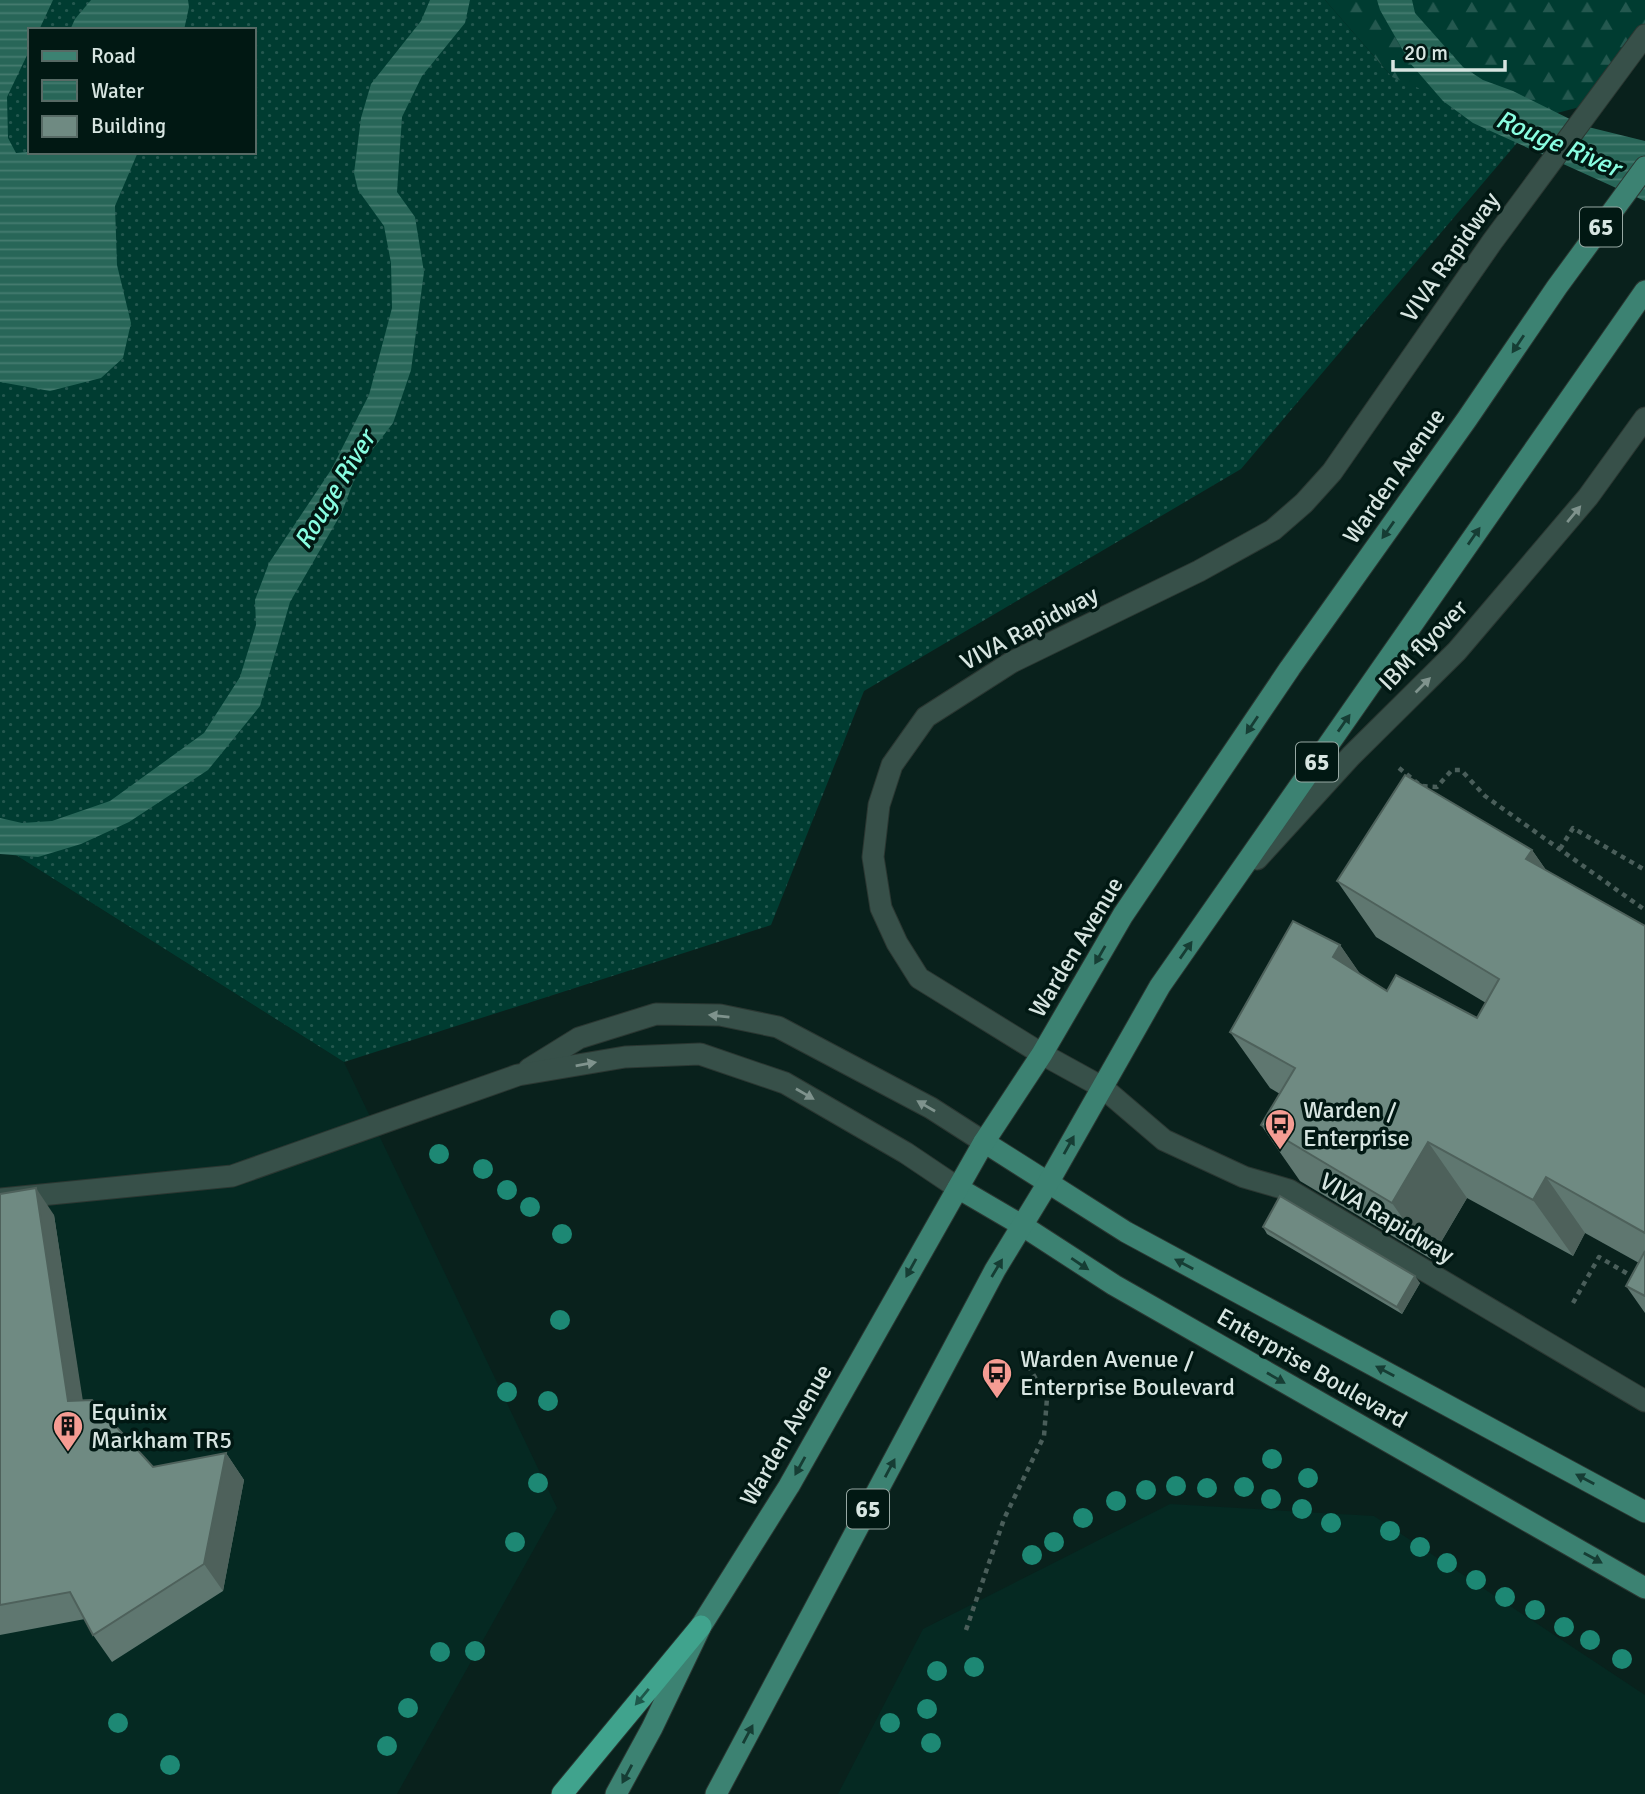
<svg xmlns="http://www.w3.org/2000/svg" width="1645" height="1794" viewBox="0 0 1645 1794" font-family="Signika,sans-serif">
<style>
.built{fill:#052922}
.grass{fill:url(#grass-dots);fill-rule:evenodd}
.forest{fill:url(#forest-firs)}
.water{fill:url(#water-rules)}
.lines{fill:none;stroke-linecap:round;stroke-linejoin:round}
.minor-casing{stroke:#2b3732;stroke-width:23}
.major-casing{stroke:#2b3732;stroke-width:23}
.highway-casing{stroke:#2b3732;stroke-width:23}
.path{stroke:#4a5e5a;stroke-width:4.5;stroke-dasharray:5 5;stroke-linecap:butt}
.minor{stroke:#375049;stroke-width:21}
.major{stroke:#3c8272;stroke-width:21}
.highway{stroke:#40a38d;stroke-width:21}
.tree{fill:#1d8874}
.wall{fill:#5f7770}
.shaded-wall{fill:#4e615b}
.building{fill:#6f8a82;stroke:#4e615b;stroke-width:2}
.oneway{fill:#163d34}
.oneway2{fill:#7f938d}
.oneway3{fill:#1d574a}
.labels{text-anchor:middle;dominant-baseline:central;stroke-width:7;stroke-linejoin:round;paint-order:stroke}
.shield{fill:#011813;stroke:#97a8a3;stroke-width:2}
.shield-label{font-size:23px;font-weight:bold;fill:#d7e5e1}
.street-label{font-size:24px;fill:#d7e5e1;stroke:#011813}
.poi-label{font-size:24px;fill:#d7e5e1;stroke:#011813;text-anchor:start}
.water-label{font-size:26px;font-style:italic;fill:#89fde1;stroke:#011813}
</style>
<defs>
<pattern id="grass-dots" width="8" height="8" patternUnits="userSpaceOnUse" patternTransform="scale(1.75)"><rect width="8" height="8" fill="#003c31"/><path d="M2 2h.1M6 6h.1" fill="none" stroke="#24584f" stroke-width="1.8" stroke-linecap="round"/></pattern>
<pattern id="forest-firs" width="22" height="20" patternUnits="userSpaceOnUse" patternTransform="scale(1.75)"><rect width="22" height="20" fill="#003c31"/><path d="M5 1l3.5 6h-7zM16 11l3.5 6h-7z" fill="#24584f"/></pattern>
<pattern id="water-rules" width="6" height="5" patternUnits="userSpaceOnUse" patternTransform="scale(1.75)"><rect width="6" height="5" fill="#286658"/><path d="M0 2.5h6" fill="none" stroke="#467c70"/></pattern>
</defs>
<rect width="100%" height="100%" fill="#09211c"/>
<g class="built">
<polygon points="0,845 344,1062 557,1508 397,1794 0,1794"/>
<polygon points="1170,1504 1374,1516 1645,1695 1645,1794 838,1794 923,1629"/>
</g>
<path class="grass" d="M0 0H1325L1392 77 1538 118 1241 469 864 691 771 925 344 1062 0 845ZM30 30H254V152H30Z"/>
<polygon class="forest" points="1325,0 1645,0 1645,32 1595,103 1538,118 1464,107 1392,77"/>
<g class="water">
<polygon points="0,0 53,0 39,30 30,30 30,49 7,97 8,138 16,153 27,152 30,148 30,152 138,152 115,206 117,265 131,323 123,358 101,378 50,391 0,382"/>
<polygon points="91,0 188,0 189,7 184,30 70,30 75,19"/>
<polygon points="430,0 470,0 465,23 422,76 402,117 397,192 415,217 424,272 411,370 393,423 359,467 342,512 290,602 260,706 208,770 129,822 81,844 38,857 0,854 0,818 22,823 52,821 110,801 204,733 240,677 256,625 255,600 269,563 331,470 369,395 392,308 391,263 384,226 358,190 354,173 361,118 371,84 421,21"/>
<polygon points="1377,0 1412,0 1415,13 1463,67 1483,80 1513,91 1584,126 1645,141 1645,201 1473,123 1443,101 1410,63 1380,10"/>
</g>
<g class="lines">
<g class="minor-casing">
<g id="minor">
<polyline points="1645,35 1492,242 1332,472 1304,503 1273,530 1199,571 1012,662 926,717 892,765 879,805 873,857 881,908 897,943 919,978 1042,1054 1102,1087 1164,1140 1244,1177 1289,1190 1645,1401"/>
<polyline points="1257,859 1351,756 1457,651 1588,497 1645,418"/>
<polyline points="529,1069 579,1038 656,1014 720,1015 778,1027 931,1108 984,1142"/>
<polyline points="0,1199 232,1176 518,1075 625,1057 700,1054 785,1083 906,1153 958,1188"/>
</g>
</g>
<g class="major-casing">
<g id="major">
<polyline points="984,1142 1126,1232 1645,1512"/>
<polyline points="958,1188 1023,1226 1114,1285 1645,1588"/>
<polyline points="616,1794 652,1728 701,1626 789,1486 984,1142 1042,1054 1123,915 1290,668 1467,419 1557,287 1645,167"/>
<polyline points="716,1794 995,1270 1048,1183 1160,986 1645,291"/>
</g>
</g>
<g class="highway-casing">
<polyline id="highway" points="562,1794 701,1626"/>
</g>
<g class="path">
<polyline points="1399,768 1421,786 1437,787 1452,770 1461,770 1485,796 1645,910"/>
<polyline points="1560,849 1573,828 1645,870"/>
<polyline points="1573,1303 1599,1257 1645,1284"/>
<polyline points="966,1630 1004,1519 1044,1436 1047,1398 1029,1367"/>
</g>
<use href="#minor" class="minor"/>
<use href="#major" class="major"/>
<use href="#highway" class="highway"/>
</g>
<g class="tree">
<circle cx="439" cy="1154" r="10"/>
<circle cx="483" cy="1169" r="10"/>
<circle cx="507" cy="1190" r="10"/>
<circle cx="530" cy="1207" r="10"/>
<circle cx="562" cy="1234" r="10"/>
<circle cx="560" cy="1320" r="10"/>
<circle cx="507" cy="1392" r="10"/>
<circle cx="548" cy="1401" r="10"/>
<circle cx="1272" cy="1459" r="10"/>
<circle cx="1308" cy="1478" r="10"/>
<circle cx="538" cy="1483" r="10"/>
<circle cx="1176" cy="1486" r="10"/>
<circle cx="1244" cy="1487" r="10"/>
<circle cx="1207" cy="1488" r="10"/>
<circle cx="1146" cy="1490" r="10"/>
<circle cx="1271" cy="1499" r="10"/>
<circle cx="1116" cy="1501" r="10"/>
<circle cx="1302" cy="1509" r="10"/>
<circle cx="1083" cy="1518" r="10"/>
<circle cx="1331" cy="1523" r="10"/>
<circle cx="1390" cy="1531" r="10"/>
<circle cx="515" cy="1542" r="10"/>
<circle cx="1054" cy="1542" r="10"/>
<circle cx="1420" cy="1547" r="10"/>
<circle cx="1032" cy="1555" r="10"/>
<circle cx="1447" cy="1563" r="10"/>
<circle cx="1476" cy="1580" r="10"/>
<circle cx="1505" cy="1597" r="10"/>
<circle cx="1535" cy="1610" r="10"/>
<circle cx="1564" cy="1627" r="10"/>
<circle cx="1590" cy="1640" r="10"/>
<circle cx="475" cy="1651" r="10"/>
<circle cx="440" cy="1652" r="10"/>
<circle cx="1622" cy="1659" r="10"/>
<circle cx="974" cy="1667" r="10"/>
<circle cx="937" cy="1671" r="10"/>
<circle cx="408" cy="1708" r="10"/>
<circle cx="927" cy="1709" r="10"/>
<circle cx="118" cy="1723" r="10"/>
<circle cx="890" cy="1723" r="10"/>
<circle cx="931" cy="1743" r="10"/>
<circle cx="387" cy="1746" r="10"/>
<circle cx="170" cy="1765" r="10"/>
</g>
<g class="wall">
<polygon points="1532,850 1546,870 1645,926 1645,1313 1626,1286 1639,1263 1585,1233 1573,1256 1467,1198 1431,1259 1300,1181 1261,1125 1280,1094 1270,1088 1230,1032 1340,945 1360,974 1387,991 1477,1018 1486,1003 1376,937 1337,881"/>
<polygon points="0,1194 54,1215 82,1400 153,1467 226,1453 244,1480 223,1591 112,1662 93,1635 85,1619 0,1635"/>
<polygon points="1263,1227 1420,1283 1402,1314 1267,1234"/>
</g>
<g class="shaded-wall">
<polygon points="1532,850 1571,906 1526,859"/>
<polygon points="1340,945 1379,1001 1333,957"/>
<polygon points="1428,1142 1467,1198 1431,1259 1392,1203"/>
<polygon points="1546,1177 1585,1233 1573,1256 1533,1200"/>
<polygon points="36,1188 54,1215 87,1427 68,1401"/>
<polygon points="1415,1276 1420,1283 1402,1314 1397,1307"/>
<polygon points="226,1453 244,1480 223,1591 204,1564"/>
</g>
<g class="building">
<polygon points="1405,775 1532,850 1526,859 1645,926 1645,1233 1546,1177 1533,1200 1428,1142 1392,1203 1261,1125 1295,1068 1230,1032 1293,921 1340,945 1333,957 1387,991 1396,975 1477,1018 1499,979 1337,881"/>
<polygon points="36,1188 68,1401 92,1400 153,1467 226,1453 204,1564 93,1635 70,1592 0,1605 0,1194"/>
<polygon points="1280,1196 1415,1276 1397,1307 1263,1227"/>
<polygon points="1645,1251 1645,1296 1626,1286"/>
</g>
<defs><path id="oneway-solid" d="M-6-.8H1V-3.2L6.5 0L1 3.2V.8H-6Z" transform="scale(1.75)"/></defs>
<g class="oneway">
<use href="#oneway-solid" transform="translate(1518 344) rotate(124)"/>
<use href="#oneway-solid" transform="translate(1388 530) rotate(125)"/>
<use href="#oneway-solid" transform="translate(1474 536) rotate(-55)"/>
<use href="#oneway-solid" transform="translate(1344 723) rotate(-55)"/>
<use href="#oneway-solid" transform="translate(1252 725) rotate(124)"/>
<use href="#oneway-solid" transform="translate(1186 950) rotate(-55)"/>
<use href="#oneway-solid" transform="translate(1100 955) rotate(120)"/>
<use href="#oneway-solid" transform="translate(1069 1145) rotate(-61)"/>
<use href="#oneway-solid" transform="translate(1080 1264) rotate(34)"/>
<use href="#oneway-solid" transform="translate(1184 1264) rotate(-152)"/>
<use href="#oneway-solid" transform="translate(911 1268) rotate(119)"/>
<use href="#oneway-solid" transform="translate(997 1268) rotate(-59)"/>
<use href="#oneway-solid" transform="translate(1385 1371) rotate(-152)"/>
<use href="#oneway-solid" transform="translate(1276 1378) rotate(30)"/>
<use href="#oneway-solid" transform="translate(800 1466) rotate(119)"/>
<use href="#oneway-solid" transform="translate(890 1468) rotate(-62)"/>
<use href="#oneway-solid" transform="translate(1585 1479) rotate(-152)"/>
<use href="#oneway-solid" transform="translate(1593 1558) rotate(29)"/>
<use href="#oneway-solid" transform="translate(748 1734) rotate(-62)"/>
<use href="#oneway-solid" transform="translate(627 1774) rotate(118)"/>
</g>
<g class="oneway2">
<use href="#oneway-solid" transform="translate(1574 514) rotate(-50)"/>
<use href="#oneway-solid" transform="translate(1423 685) rotate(-45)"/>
<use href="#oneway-solid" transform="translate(719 1016) rotate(-174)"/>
<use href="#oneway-solid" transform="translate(586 1064) rotate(-10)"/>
<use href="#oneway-solid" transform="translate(805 1094) rotate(30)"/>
<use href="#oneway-solid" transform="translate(926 1106) rotate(-150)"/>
</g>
<use class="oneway3" href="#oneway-solid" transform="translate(642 1697) rotate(130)"/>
<defs>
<g id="bus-pin" transform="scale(1.575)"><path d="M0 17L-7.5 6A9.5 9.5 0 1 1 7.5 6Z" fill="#f59c93" stroke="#011813"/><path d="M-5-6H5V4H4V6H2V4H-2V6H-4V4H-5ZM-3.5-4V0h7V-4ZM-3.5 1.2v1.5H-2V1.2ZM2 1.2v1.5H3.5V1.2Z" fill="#111"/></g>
<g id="building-pin" transform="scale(1.575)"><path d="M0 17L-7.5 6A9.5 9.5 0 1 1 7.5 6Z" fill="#f59c93" stroke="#011813"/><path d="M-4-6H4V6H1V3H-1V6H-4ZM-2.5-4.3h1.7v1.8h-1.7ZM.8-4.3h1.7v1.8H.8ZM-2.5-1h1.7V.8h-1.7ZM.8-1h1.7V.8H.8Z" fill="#111"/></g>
</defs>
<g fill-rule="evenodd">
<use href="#bus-pin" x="1280" y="1124"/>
<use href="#bus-pin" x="997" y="1373"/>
<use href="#building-pin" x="68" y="1426"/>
</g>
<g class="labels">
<g class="shield">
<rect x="1580" y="207.5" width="42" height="39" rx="5"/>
<rect x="1296" y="742.5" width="42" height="39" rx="5"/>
<rect x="847" y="1489.5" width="42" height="39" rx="5"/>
</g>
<g class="shield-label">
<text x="1601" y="227">65</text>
<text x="1317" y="762">65</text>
<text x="868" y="1509">65</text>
</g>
<g class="street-label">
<text transform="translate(1450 257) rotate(-55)">VIVA Rapidway</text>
<text transform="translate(1394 476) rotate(-55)">Warden Avenue</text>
<text transform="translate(1029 628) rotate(-28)">VIVA Rapidway</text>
<text transform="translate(1423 645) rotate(-46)">IBM flyover</text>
<text transform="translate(1076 947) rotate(-59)">Warden Avenue</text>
<text transform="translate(1387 1218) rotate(31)">VIVA Rapidway</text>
<text transform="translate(1312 1368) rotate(30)">Enterprise Boulevard</text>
<text transform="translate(786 1435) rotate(-60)">Warden Avenue</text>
</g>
<g class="poi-label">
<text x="1303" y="1110">Warden /<tspan x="1303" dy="28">Enterprise</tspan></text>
<text x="1020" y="1359">Warden Avenue /<tspan x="1020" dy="28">Enterprise Boulevard</tspan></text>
<text x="91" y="1412">Equinix<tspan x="91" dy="28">Markham TR5</tspan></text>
</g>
<g class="water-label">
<text transform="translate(1558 144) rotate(23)">Rouge River</text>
<text transform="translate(335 490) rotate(-59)">Rouge River</text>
</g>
</g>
<rect x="28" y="28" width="228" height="126" fill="#011813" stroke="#576a65" stroke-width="2"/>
<rect x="42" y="51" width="35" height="10" fill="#3c8272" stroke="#576a65" stroke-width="2"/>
<text x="91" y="63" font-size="21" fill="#d7e5e1">Road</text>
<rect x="42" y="80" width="35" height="21" fill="url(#water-rules)" stroke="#576a65" stroke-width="2"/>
<text x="91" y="98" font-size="21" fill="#d7e5e1">Water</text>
<rect x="42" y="116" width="35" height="21" fill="#6f8a82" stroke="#576a65" stroke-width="2"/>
<text x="91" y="133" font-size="21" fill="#d7e5e1">Building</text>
<path d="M1393 60v10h112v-10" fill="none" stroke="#d7e5e1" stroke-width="3.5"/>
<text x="1404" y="60" font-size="21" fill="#d7e5e1" stroke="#011813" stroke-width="5" paint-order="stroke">20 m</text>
</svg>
